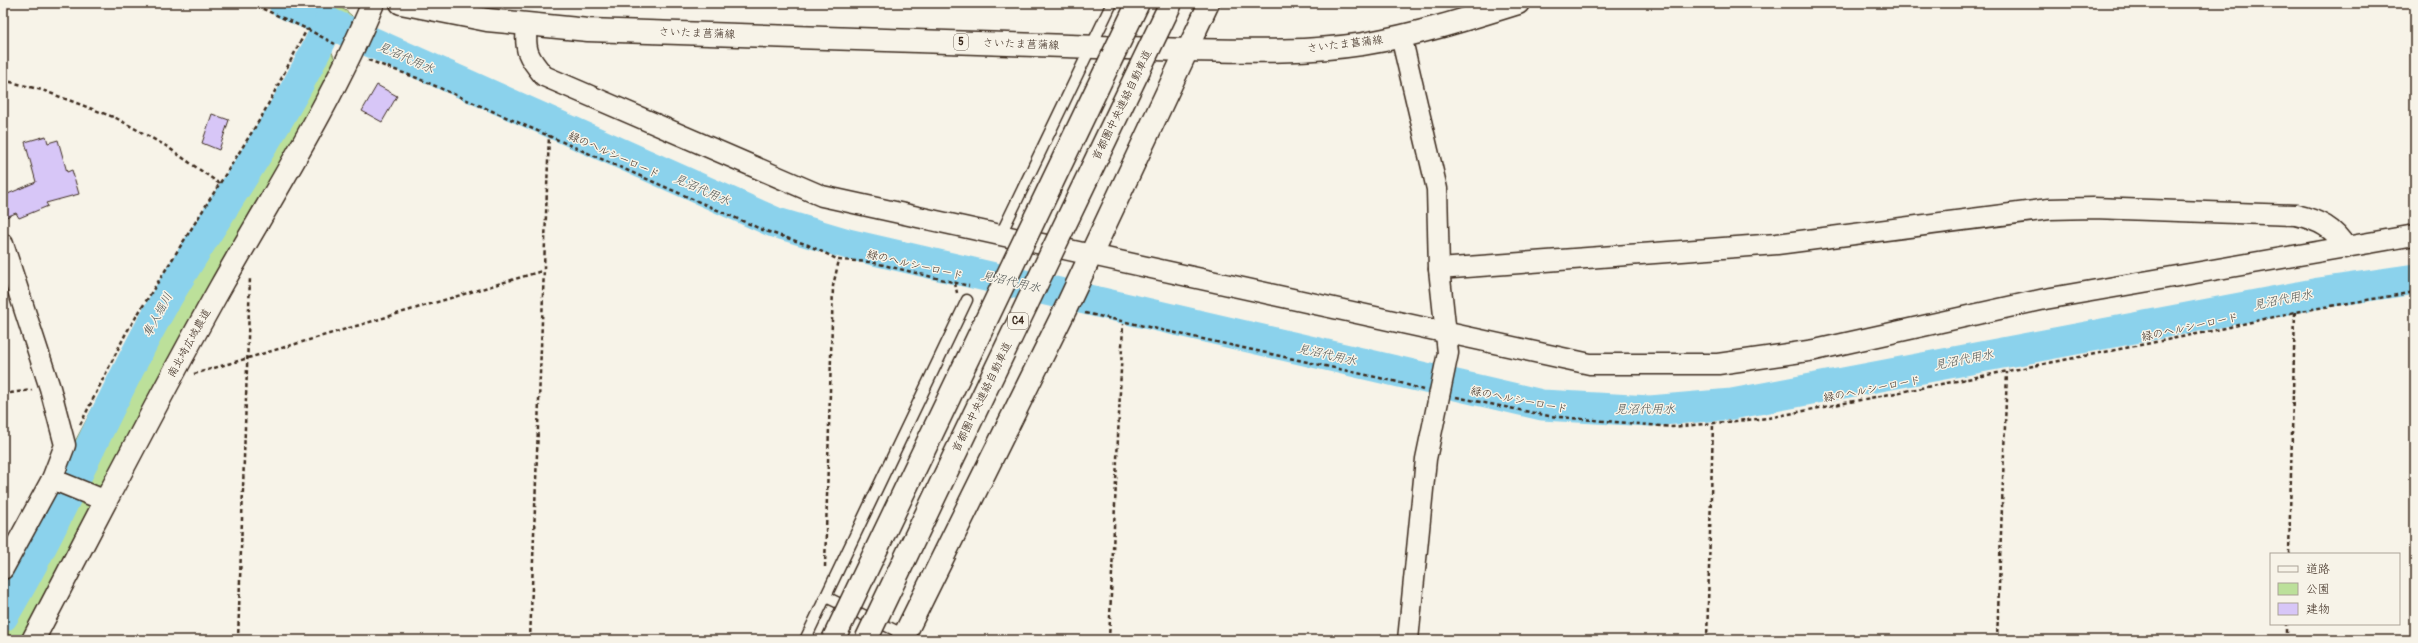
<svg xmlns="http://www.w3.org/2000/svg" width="2418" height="643" viewBox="0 0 2418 643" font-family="Pangolin,'Klee One',sans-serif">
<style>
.green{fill:#bce09a;stroke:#7c855c}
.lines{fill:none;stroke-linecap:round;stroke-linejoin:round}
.river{stroke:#8bd2ec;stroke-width:31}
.building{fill:#d7c6f7;stroke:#3b2a1e}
.service-casing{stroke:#3b2a1e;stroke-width:13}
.minor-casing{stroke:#3b2a1e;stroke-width:23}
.tertiary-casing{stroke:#3b2a1e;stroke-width:25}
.primary-casing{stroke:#3b2a1e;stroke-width:25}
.path{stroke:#3b2a1e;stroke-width:2.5;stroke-dasharray:4 3;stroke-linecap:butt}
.service{stroke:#f7f3e8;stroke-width:10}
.minor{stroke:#f7f3e8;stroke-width:20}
.tertiary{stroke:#f7f3e8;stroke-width:22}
.primary{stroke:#f7f3e8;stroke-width:22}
.motorway-bridge-casing{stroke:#3b2a1e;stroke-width:25;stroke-linecap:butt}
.motorway-bridge{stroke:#f7f3e8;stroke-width:22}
.labels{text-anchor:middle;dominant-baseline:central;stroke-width:3;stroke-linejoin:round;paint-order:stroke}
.shield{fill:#f7f3e8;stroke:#73665b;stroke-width:1}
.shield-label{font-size:10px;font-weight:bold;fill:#3b2a1e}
.street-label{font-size:11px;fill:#3b2a1e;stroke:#f7f3e8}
.water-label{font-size:12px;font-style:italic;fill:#4f5452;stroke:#f7f3e8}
</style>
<rect width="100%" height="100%" fill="#f7f3e8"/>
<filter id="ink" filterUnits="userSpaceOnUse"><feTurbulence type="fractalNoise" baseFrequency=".025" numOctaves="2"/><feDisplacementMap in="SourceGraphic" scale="8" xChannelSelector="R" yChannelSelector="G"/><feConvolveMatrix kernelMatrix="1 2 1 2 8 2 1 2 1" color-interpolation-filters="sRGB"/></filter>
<g filter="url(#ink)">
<g class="green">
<path d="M305 3C324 3 338 2 352 16V24Z"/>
<polygon points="308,38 331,50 336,62 300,133 255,203 22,640 3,640 3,629 21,599 170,304 252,174 291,110 317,58 315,49 309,51 275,114 159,302 3,607 3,589 64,474 72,447 136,327 272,108 300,50"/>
</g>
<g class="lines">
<g class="river">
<polyline points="284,3 774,222 848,244 1542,405 1650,411 1732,404 2319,293 2415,279"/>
<path d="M3 616C63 515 106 404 165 301 219 208 285 121 329 23"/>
</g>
</g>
<g class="building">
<polygon points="377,85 397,96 382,122 362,111"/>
<polygon points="212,114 229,120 219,150 202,143"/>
<polygon points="46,136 48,143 58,140 67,172 72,170 79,194 46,203 48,206 19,218 16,213 6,217 3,209 3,196 36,182 25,142"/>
</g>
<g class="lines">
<g class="service-casing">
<g id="service">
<polyline points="1000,236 1112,3"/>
<polyline points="826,597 905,635"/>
<polyline points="805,640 967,300"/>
</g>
</g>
<g class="minor-casing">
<g id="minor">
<path d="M527 25C524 51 528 57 544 76L822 196 1590 364H1718L1815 350 2045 299 2415 235"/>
<polyline points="1401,36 1437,189 1439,269 1448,353 1426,459 1408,640"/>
<polyline points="1187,50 1209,3"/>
<polyline points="3,244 50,388 65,445 52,479 3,569"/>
<path d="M1439 269 1777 244 2049 209 2093 208 2296 215C2318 220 2335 228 2346 248"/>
<polyline points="52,479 106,501"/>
</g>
</g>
<g class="tertiary-casing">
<g id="tertiary">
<path d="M33 640C95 522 155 404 220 288 273 194 332 103 373 3"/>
<polyline points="902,640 1065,310 1187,50"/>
</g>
</g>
<g class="primary-casing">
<path id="primary" d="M401 3 487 20 588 30 1187 50C1245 51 1304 53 1363 44 1416 35 1467 19 1518 3"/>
</g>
<g class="path">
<polyline points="250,3 307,29 335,44"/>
<polyline points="368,60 417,78 763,230 808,245 839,260 871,262 969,286"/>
<polyline points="3,80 42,90 116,118 166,146 220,184"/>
<polyline points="955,283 957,293"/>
<polyline points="1085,313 1398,382 1423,390"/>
<polyline points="194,374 542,271"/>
<polyline points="3,394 32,390"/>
<polyline points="1456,397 1549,416 1672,427 1768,418 2212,331 2295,312 2415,292"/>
<polyline points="80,425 126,333 262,116 307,29"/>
<polyline points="2289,554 2295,312"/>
<polyline points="825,567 833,286 839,260"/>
<polyline points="238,640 250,277"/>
<polyline points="530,640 549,135"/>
<polyline points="1109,640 1123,324"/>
<polyline points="1707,640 1713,424"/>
<polyline points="1997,640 2007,372"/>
<polyline points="2287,640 2287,624"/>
</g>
<use href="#service" class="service"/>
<use href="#minor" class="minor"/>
<use href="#tertiary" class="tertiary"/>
<use href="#primary" class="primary"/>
<g class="motorway-bridge-casing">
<g id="motorway-bridge">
<polyline points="833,640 1138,3"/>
<polyline points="866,640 1171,3"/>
</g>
</g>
<use href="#motorway-bridge" class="motorway-bridge"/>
</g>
</g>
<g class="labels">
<g class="shield">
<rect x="954" y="34" width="14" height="16" rx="3"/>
<rect x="1008" y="313" width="20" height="16" rx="3"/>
</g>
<g class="shield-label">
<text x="961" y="42">5</text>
<text x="1018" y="321">C4</text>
</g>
<g class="street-label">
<text transform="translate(697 33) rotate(2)">さいたま菖蒲線</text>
<text transform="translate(1021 44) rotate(2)">さいたま菖蒲線</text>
<text transform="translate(1345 44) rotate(-7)">さいたま菖蒲線</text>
<text transform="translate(1122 105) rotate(-64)">首都圏中央連絡自動車道</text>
<text transform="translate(614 155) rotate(24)">緑のヘルシーロード</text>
<text transform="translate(915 265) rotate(13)">緑のヘルシーロード</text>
<text transform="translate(2190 327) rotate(-12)">緑のヘルシーロード</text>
<text transform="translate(189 343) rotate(-61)">南北埼広域農道</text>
<text transform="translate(1872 389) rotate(-11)">緑のヘルシーロード</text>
<text transform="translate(982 397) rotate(-64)">首都圏中央連絡自動車道</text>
<text transform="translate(1519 400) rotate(11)">緑のヘルシーロード</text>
</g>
<g class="water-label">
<text transform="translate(406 58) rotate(24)">見沼代用水</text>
<text transform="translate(702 190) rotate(24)">見沼代用水</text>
<text transform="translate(1011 282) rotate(13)">見沼代用水</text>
<text transform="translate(2283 300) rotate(-11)">見沼代用水</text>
<text transform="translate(158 315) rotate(-62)">隼人堀川</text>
<text transform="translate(1327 355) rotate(13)">見沼代用水</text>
<text transform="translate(1964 360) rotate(-11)">見沼代用水</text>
<text x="1645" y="409">見沼代用水</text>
</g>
</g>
<rect width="2418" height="643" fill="none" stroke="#f7f3e8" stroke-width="16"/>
<rect x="8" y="8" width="2402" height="627" fill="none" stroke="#3b2a1e" stroke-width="1.5" filter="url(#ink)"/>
<rect x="2270" y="553" width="130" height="72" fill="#f7f3e8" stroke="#aca397"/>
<rect x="2278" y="566" width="20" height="6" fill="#f7f3e8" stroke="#aca397"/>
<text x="2306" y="573" font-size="12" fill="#3b2a1e">道路</text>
<rect x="2278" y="583" width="20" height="12" fill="#bce09a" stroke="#aca397"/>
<text x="2306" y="593" font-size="12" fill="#3b2a1e">公園</text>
<rect x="2278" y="603" width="20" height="12" fill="#d7c6f7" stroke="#aca397"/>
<text x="2306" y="613" font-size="12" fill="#3b2a1e">建物</text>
</svg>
